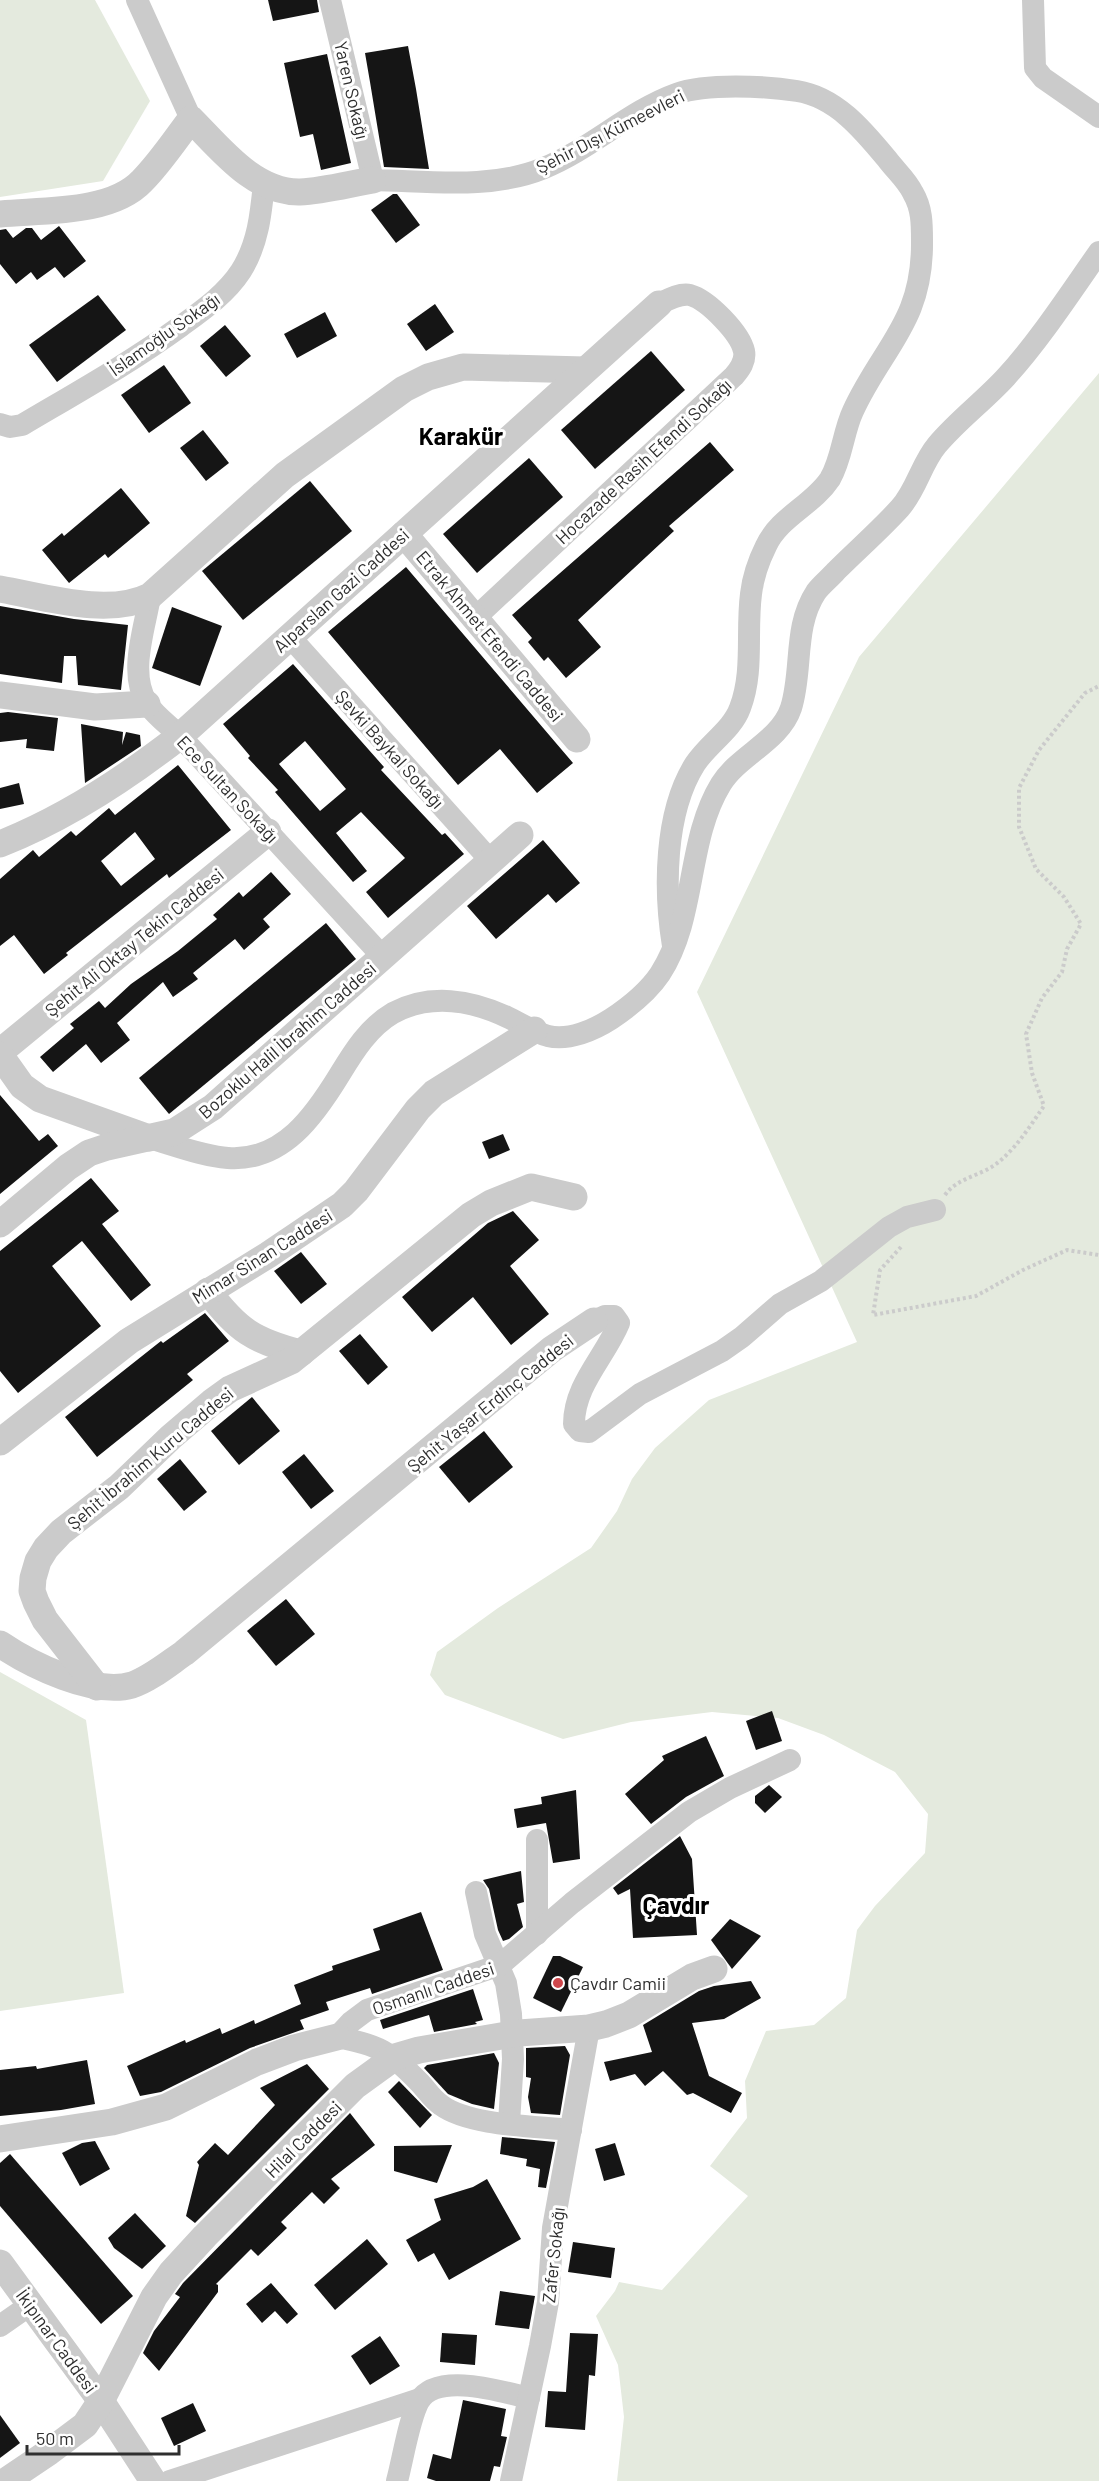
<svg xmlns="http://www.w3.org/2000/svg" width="1099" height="2481" viewBox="0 0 1099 2481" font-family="Barlow,sans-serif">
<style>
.green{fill:#e4eade}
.building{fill:#151515;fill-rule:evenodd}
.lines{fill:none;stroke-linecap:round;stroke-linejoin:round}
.path{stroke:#cbcbcb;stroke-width:4;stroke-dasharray:3 3;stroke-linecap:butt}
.minor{stroke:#cbcbcb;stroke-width:22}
.tertiary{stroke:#cbcbcb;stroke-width:27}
.poi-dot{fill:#cf474c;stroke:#fff;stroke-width:2}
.labels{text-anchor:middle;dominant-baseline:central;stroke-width:6;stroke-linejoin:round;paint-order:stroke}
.street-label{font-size:18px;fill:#2e2e2e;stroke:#fff}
.poi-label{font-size:18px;fill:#2e2e2e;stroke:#fff;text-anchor:start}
.district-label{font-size:24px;font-weight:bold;fill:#000;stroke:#fff}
</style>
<rect width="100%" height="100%" fill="#fff"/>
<g class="green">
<polygon points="0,0 95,0 150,101 103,181 0,197"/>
<polygon points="1099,373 1099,2481 617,2481 624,2417 618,2365 596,2316 615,2291 619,2282 662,2290 748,2196 710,2166 747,2118 745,2081 766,2031 814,2025 846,1998 857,1930 875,1906 925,1853 928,1814 895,1772 824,1735 778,1718 712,1712 631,1722 563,1739 445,1695 430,1675 437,1652 498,1608 591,1548 617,1511 632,1479 655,1448 709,1400 857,1342 697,992 859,657"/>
<polygon points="0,1672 86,1720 124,1993 0,2011"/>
</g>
<g class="building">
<polygon points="268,0 317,0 319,12 273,21"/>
<polygon points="408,46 416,89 429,169 384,167 370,82 365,53"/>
<polygon points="327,54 351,163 321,170 313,134 300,137 284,63"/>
<polygon points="393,194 397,194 420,225 396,243 371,210"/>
<polygon points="59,226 86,261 64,278 55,267 37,280 31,272 16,284 0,264 0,230 6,229 13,238 26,228 32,228 41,240"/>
<polygon points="98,295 126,330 57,382 29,345"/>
<polygon points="435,304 454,332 426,351 407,324"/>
<polygon points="325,312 337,336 297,358 284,334"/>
<polygon points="225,325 251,356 226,377 200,346"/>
<polygon points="651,351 685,390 595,469 561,430"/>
<polygon points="164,365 191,403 149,433 121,395"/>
<polygon points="203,430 229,463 206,481 180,448"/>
<polygon points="710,442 734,470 669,526 674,531 578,620 601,647 566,678 548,657 544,661 528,642 532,638 512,615"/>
<polygon points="529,458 563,497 477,573 443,534"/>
<polygon points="310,481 352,531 243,620 202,571"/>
<polygon points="121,488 150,523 108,558 105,554 69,583 42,550 62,533 64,536"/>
<polygon points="406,567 573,763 537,793 500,749 458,785 328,632"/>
<polygon points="0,606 74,619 128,625 121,690 78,685 76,656 64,656 62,683 0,674"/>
<polygon points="172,607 222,626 200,686 152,668"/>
<path d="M293 664 384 767 381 770 442 835 445 833 464 854 388 918 366 892 405 858 361 812 336 833 367 871 353 882 275 792 278 790 248 758 250 756 223 724ZM305 741 346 789 320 811 279 764Z"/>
<polygon points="8,712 58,718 54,751 26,748 27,739 0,742 0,713"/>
<polygon points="81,724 123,732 122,745 126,732 140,735 141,746 85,783"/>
<path d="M178 765 231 830 169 878 167 874 66 953 68 955 44 974 14 935 0 946V879L33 850 39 857 71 831 76 836 109 808 115 815ZM135 832 155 859 121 886 101 861Z"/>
<polygon points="19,783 24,804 0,809 0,788"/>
<polygon points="543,840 580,883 556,903 548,894 496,939 467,906"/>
<polygon points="271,872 291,894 263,919 270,927 244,950 235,939 193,973 198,979 173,997 163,982 117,1023 130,1040 101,1063 86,1044 53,1072 40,1057 74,1028 70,1024 99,1001 105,1008 131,984 178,951 217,919 213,915 239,892 243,897"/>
<polygon points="326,923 356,959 169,1114 139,1078"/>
<polygon points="0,1095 39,1141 48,1134 58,1146 0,1194"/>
<polygon points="503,1134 510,1150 489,1159 482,1142"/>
<polygon points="91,1178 119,1211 102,1224 151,1285 131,1301 82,1241 52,1266 101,1326 18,1393 0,1371 0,1251"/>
<polygon points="513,1211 539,1240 510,1266 549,1314 511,1345 473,1297 432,1332 402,1297 488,1223"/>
<polygon points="301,1252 327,1284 301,1304 274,1271"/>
<polygon points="205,1313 229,1341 187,1374 193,1380 97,1457 65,1417 161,1341 163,1343"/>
<polygon points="360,1334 388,1367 368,1385 339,1351"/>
<polygon points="252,1397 280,1431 239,1465 211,1431"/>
<polygon points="484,1431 513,1467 469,1503 439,1467"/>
<polygon points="304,1454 334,1491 311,1509 282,1472"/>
<polygon points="180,1459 207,1492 184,1511 157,1479"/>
<polygon points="286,1599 315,1634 276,1666 247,1631"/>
<polygon points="772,1711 782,1741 756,1750 746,1721"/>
<polygon points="706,1736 724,1776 686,1797 651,1824 625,1794 664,1760 662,1756"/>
<polygon points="769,1785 782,1797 765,1813 755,1803 755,1796"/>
<polygon points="576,1790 580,1859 553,1863 546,1823 517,1828 514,1809 542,1804 541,1797"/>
<polygon points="680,1836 692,1859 697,1935 633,1938 630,1889 618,1895 613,1888"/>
<polygon points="521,1871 524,1902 517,1904 523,1927 509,1939 503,1941 498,1930 489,1889 483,1880"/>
<polygon points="421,1912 443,1970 372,1994 370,1988 326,2002 329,2010 300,2020 304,2029 250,2048 161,2092 140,2096 127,2066 185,2040 186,2043 220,2028 222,2034 254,2020 255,2024 301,2004 294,1985 333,1970 332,1966 380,1950 373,1929"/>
<polygon points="730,1919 761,1936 732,1969 711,1940"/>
<polygon points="553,1956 560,1956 583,1967 561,2012 533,1998"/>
<polygon points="751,1981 761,1998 724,2019 692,2023 709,2076 742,2093 731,2113 693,2093 687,2095 663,2071 645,2086 635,2074 610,2081 604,2062 652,2052 643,2025 699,1991 714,1986"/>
<polygon points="473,1989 483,2020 475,2022 477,2024 434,2032 429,2015 383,2029 380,2020"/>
<polygon points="565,2046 570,2055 560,2115 531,2113 528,2097 531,2078 526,2077 526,2048"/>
<polygon points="494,2053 499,2063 494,2109 472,2104 448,2094 424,2068 427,2065"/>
<polygon points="87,2060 95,2104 61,2110 0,2116 0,2070 36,2066 37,2069"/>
<polygon points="307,2064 329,2089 195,2223 186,2216 199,2165 197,2162 215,2143 228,2155 275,2105 260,2088"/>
<polygon points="399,2081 432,2115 420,2128 388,2092"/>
<polygon points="350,2113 375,2145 331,2179 340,2188 324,2204 312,2192 281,2222 287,2228 258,2256 251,2249 216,2284 218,2285 218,2292 159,2371 143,2353 154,2331 180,2297 175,2294 183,2283"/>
<polygon points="502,2137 555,2142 546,2188 538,2187 540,2169 526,2166 527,2159 500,2154"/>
<polygon points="95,2141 110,2169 80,2186 62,2153 82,2143"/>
<polygon points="615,2143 625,2175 604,2181 595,2149"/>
<polygon points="452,2145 437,2183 394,2171 394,2146"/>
<polygon points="10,2154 133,2296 101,2324 0,2206 0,2163"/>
<polygon points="487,2179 521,2239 449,2280 434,2253 418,2262 406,2240 441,2220 434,2199 473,2187"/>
<polygon points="135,2213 166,2246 142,2269 114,2248 108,2238"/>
<polygon points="367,2239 388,2264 335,2310 314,2285"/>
<polygon points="573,2242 615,2248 611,2278 568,2272"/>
<polygon points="271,2283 298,2314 287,2324 275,2311 262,2323 246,2304"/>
<polygon points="500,2291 535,2296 529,2329 495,2325"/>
<polygon points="442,2333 477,2335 475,2365 440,2362"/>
<polygon points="570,2333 598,2334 595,2376 589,2375 585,2430 545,2427 548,2391 566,2392"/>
<polygon points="380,2336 400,2366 370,2385 351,2356"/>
<polygon points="463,2400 506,2409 501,2436 507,2437 500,2467 494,2466 490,2481 436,2481 427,2478 433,2454 451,2459"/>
<polygon points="193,2403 206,2431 174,2446 161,2418"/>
<polygon points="0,2415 20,2443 0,2458"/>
</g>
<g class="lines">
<g class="path">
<path d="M945 1195C957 1178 980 1176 996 1164 1016 1149 1030 1126 1044 1106L1032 1073 1026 1034 1042 998 1062 972 1067 949 1081 924 1064 897 1036 869 1019 827V788L1039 750 1085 693 1099 686"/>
<polyline points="901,1247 880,1270 873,1315 976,1296 1023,1270 1067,1250 1099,1255"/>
</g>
<g class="minor">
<polyline points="137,0 191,119"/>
<path d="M330 0 373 180C429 181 491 190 544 168 591 149 629 111 676 94 706 83 765 86 797 91 836 97 863 130 887 159 895 170 907 180 913 193 922 208 922 224 922 241 923 322 883 346 853 411 843 432 842 459 830 479 813 505 779 517 766 546 758 562 753 577 751 594 746 632 754 672 740 708 732 730 708 744 695 764 664 813 664 891 673 946"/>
<polyline points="1033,0 1035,68 1043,78 1099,117"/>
<path d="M0 424 10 427 22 425C76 393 130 363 181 326 203 310 226 294 241 271 258 244 261 214 264 183"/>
<path d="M150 596C145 628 128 673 147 703 154 715 170 726 180 736L383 957"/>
<path d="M475 618 734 376C740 369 746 361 744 351 740 333 708 300 690 295 680 293 669 299 659 304"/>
<polyline points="290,637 491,861"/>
<path d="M149 1138C174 1145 202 1156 228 1158 283 1162 315 1115 340 1074 354 1051 369 1027 393 1013 430 993 471 1000 507 1017 520 1023 534 1032 548 1036 569 1041 594 1030 611 1019 629 1007 648 992 660 974 697 917 686 841 721 784 739 755 780 741 791 708 803 670 793 627 816 592 821 585 830 578 836 571 857 550 880 530 900 508 917 489 921 464 937 445 958 420 984 401 1006 377 1039 341 1071 292 1099 252"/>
<path d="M594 1321 605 1316H614L619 1323C605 1357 574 1385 574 1424L580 1431 589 1432 640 1394 722 1351 742 1337 780 1304 821 1281 889 1227 907 1217 935 1210"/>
<polyline points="537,1840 537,1934"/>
<polyline points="476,1892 485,1934 506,1983 511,2014 513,2059 509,2123"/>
<polyline points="337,2037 351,2022 367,2010 500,1965 572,1903 689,1812 730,1788 790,1760"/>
<path d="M337 2037C379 2045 389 2051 419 2082 426 2089 432 2099 441 2105 469 2126 536 2126 571 2130"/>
<polyline points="0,2326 30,2305"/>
<polyline points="170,2481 420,2399"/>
<path d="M397 2481C403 2459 409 2419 419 2401 437 2371 503 2392 529 2398"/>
<polyline points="511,2481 540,2346 548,2302 553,2228 589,2028"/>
</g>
<g class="tertiary">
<path d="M0 214C42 210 111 214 142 181 160 163 175 140 191 119 220 148 254 193 300 192 324 191 349 184 373 180"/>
<polyline points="404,534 577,739"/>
<path d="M0 589C45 597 108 617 150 596L285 475 404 389 428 377 463 367 585 370"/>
<polyline points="0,695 95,707 147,704"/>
<path d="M0 844C66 818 125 779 180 736L659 304"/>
<polyline points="0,1052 268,832"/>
<polyline points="0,1055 22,1086 40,1099 149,1138"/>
<polyline points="0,1224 68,1167 89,1153 107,1147 174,1132 213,1107 520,835"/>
<path d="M208 1291C237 1330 254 1341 301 1353"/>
<polyline points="0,1442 129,1341 268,1255 342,1205 356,1191 418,1109 434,1093 534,1030"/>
<path d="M0 1644C31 1665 94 1696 132 1685 150 1679 168 1664 184 1653L552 1349 594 1321"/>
<polyline points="97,1687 45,1620 36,1602 32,1591 33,1578 38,1561 46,1548 61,1532 119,1487 171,1437 212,1402 230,1389 291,1361 471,1215 491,1203 531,1187 574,1197"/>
<polyline points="0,2139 112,2122 166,2107 257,2062 294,2048 337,2037"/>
<polyline points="0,2263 101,2401 153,2481"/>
<polyline points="6,2481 49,2452 85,2425 101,2401 154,2297 171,2273 205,2236 355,2086 395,2057 419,2050 519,2033 589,2028 606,2024 629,2015 692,1977 714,1969"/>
</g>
</g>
<circle class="poi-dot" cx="558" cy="1983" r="6"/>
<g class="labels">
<g class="street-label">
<text transform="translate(352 90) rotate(77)">Yaren Sokağı</text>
<text transform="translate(610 131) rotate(-27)">Şehir Dışı Kümeevleri</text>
<text transform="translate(164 334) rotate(-35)">İslamoğlu Sokağı</text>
<text transform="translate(643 461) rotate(-43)">Hocazade Rasih Efendi Sokağı</text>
<text transform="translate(341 590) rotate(-42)">Alparslan Gazi Caddesi</text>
<text transform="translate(490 636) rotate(50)">Etrak Ahmet Efendi Caddesi</text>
<text transform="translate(390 749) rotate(48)">Şevki Baykal Sokağı</text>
<text transform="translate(228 789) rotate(47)">Ece Sultan Sokağı</text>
<text transform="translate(134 942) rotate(-39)">Şehit Ali Oktay Tekin Caddesi</text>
<text transform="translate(287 1040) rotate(-41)">Bozoklu Halil İbrahim Caddesi</text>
<text transform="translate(262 1256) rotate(-32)">Mimar Sinan Caddesi</text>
<text transform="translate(490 1403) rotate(-39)">Şehit Yaşar Erdinç Caddesi</text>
<text transform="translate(150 1458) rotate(-40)">Şehit İbrahim Kuru Caddesi</text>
<text transform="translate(433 1988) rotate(-19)">Osmanlı Caddesi</text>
<text transform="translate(303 2139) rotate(-45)">Hilal Caddesi</text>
<text transform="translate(553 2255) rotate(-84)">Zafer Sokağı</text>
<text transform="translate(57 2341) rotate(54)">İkipınar Caddesi</text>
</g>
<g class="poi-label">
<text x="570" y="1983">Çavdır Camii</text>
</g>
<g class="district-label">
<text x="461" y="435">Karakür</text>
<text x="676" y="1904">Çavdır</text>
</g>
</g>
<path d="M27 2445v9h152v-9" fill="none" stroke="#2e2e2e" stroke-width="3"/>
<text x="36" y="2445" font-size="18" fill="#2e2e2e" stroke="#ffffff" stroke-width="4.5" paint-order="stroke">50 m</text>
</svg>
